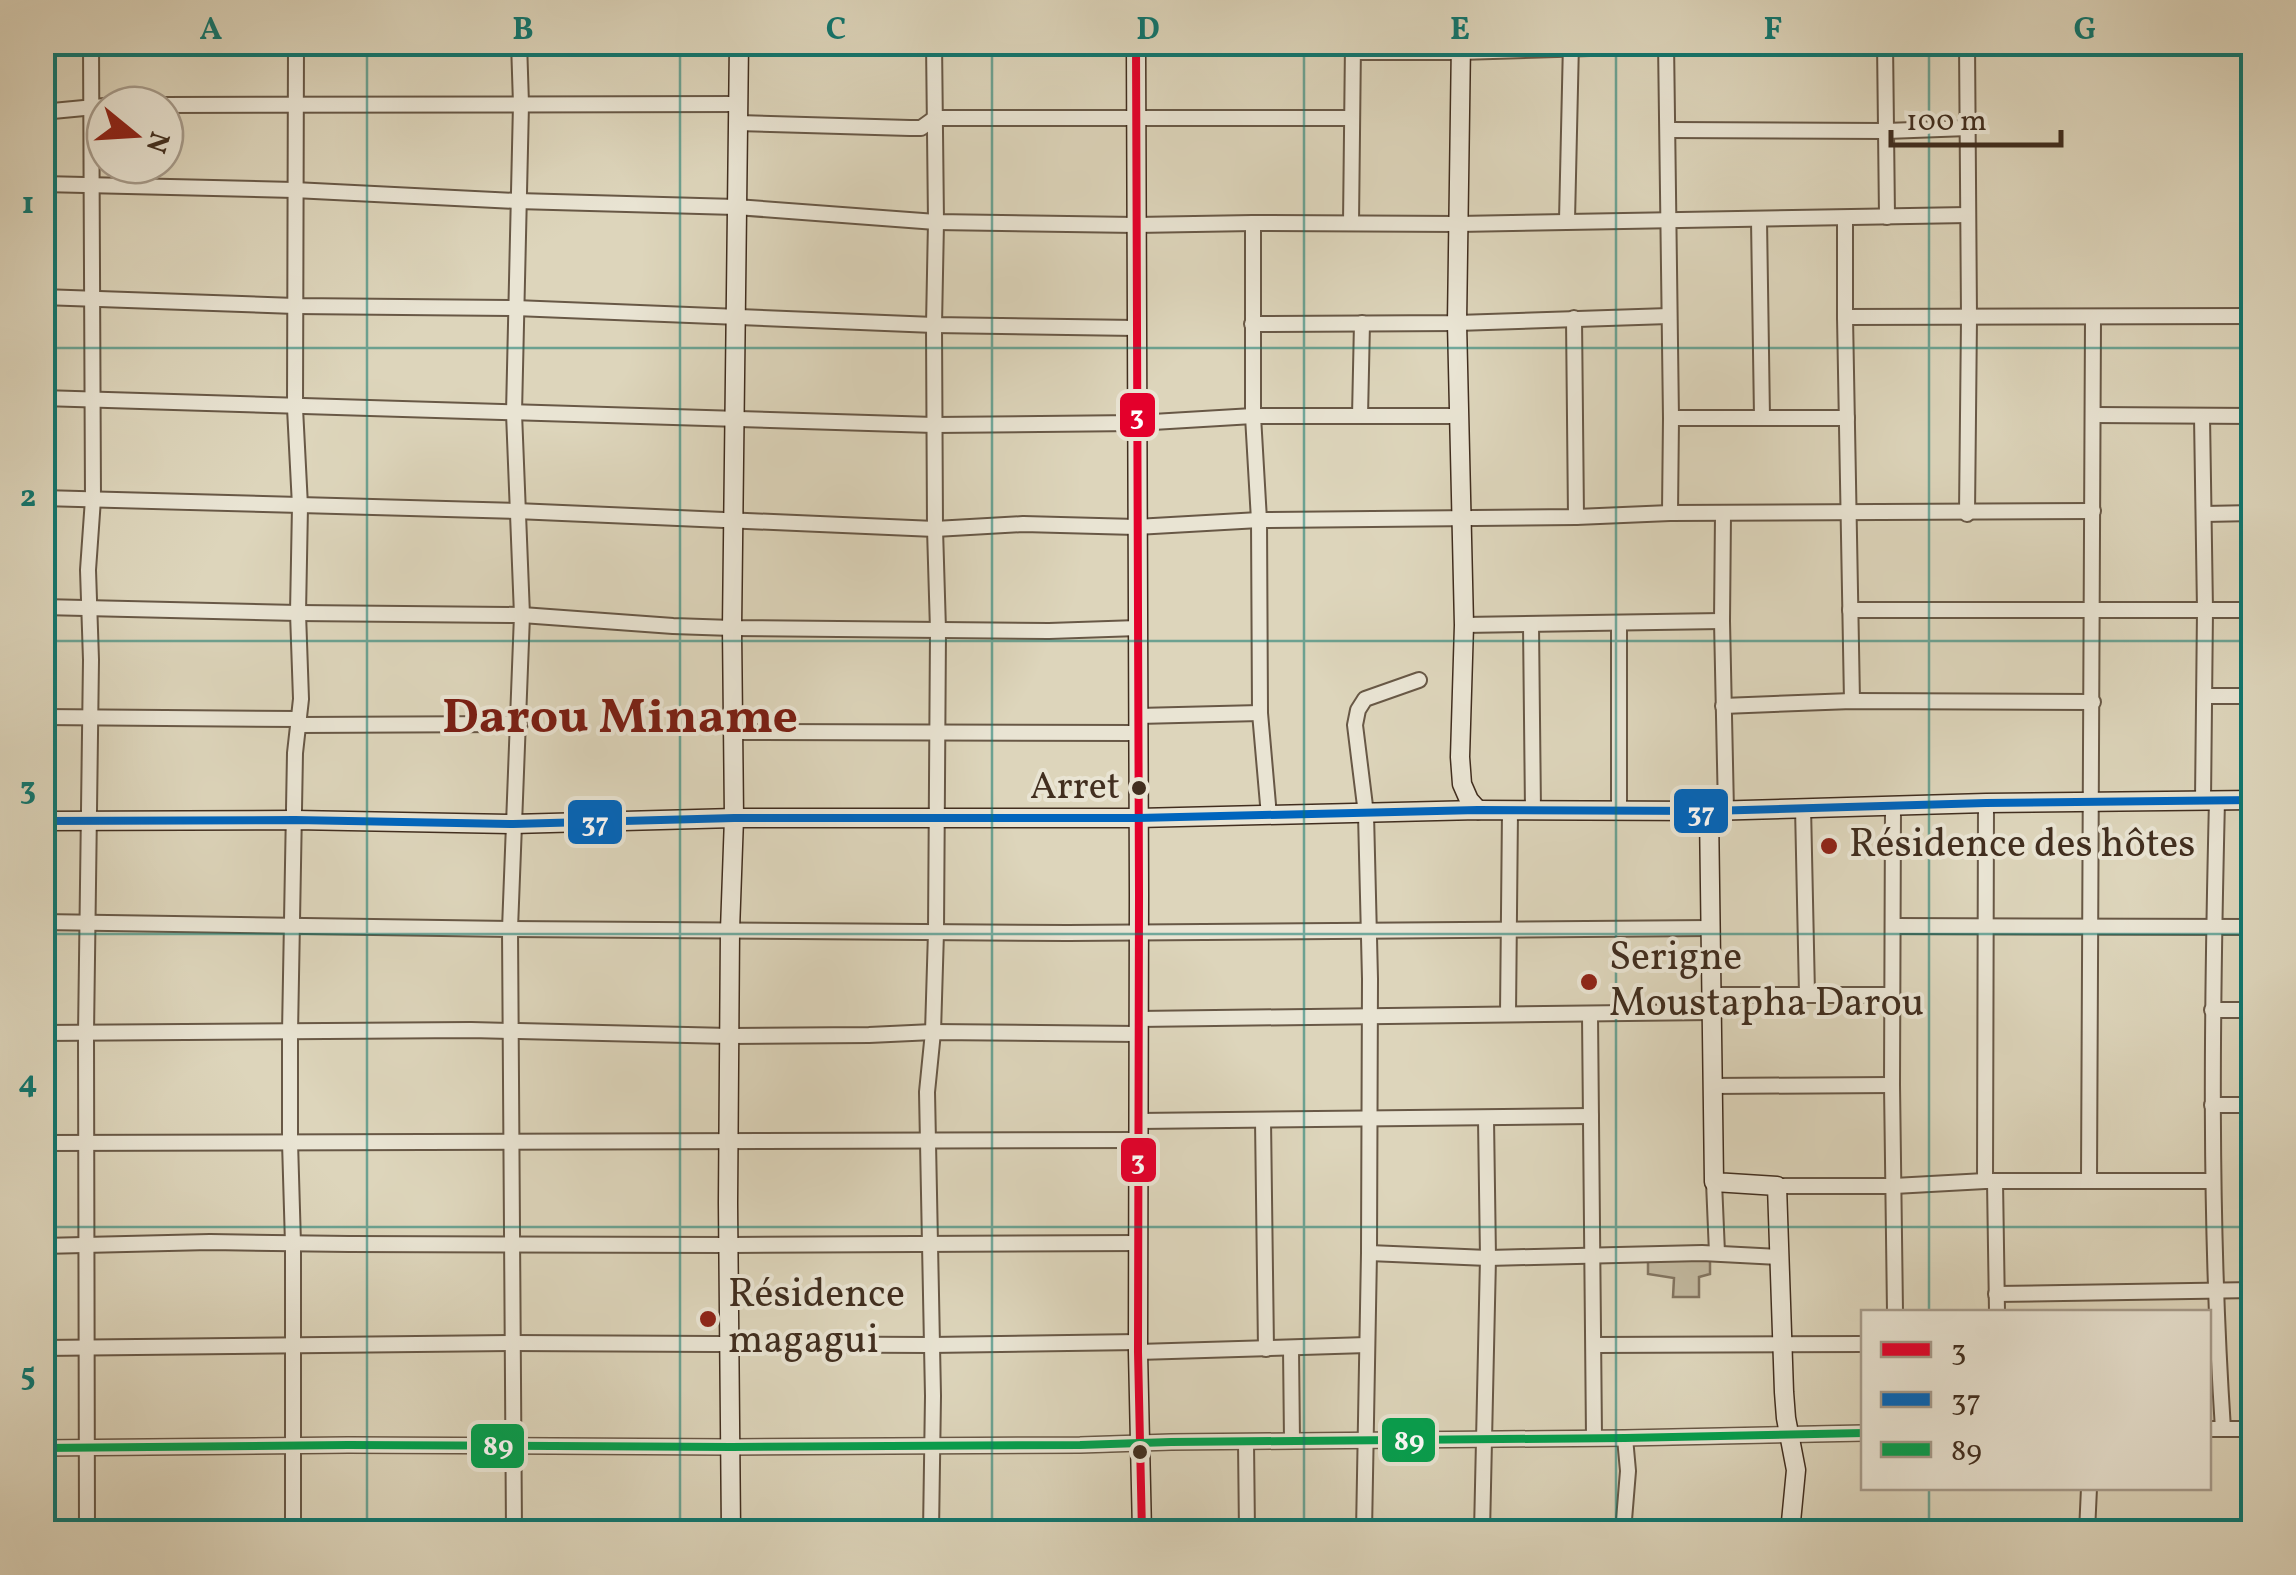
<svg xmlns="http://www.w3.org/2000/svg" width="2296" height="1575" viewBox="0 0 2296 1575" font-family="Vollkorn,serif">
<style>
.green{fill:#c2b9a0;stroke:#827460;stroke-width:2.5}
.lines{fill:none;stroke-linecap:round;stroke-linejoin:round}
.street-casing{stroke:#685846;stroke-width:18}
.secondary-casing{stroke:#412e1f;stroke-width:21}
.street{stroke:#e9e4d3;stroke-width:14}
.secondary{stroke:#e9e4d3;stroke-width:18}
.bus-1-casing{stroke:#e9e4d3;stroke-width:15}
.bus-2-casing{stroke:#e9e4d3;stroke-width:15}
.bus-3-casing{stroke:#e9e4d3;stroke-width:15}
.bus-1{stroke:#e4002b;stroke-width:8}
.bus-2{stroke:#0065bd;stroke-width:8}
.bus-3{stroke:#03a04e;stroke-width:8}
.grid{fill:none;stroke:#0f766e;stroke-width:2.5;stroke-opacity:0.55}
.bus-dot{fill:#412e1f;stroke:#e9e4d3;stroke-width:4}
.poi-dot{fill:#8f2418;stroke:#e9e4d3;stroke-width:4}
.labels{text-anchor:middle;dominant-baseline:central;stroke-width:8;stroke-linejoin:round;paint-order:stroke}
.bus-label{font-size:38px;fill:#412e1f;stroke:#e9e4d3;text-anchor:end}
.poi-label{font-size:40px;fill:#412e1f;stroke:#e9e4d3;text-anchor:start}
.district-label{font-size:50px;font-weight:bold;fill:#7a1f14;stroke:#e9e4d3}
.line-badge{stroke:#e9e4d3;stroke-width:4}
.badge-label{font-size:28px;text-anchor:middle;font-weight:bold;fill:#fff}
.neatline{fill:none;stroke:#0f766e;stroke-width:4}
.grid-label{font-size:32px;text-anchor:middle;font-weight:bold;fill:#0f766e}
</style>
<rect width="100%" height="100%" fill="#ddd5bb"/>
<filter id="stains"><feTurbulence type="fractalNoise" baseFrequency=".002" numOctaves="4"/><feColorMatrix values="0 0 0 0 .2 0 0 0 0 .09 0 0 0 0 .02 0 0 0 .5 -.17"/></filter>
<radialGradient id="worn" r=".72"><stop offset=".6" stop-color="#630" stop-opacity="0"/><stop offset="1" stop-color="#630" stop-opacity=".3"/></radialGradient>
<polygon class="green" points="1648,1256 1710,1256 1710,1274 1699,1277 1699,1297 1673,1297 1674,1278 1648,1274"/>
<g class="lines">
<g class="street-casing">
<g id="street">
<polyline points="1666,42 1671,418 1670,513"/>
<polyline points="1885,42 1887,217"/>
<polyline points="1352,52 1460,52 1788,42"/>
<polyline points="165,105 739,104"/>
<polyline points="42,112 105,106"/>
<polyline points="738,123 910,128 921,128 935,118 1351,118"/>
<polyline points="1669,130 1886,131 1968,128"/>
<polyline points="42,184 294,190 517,201 736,207 936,222 1136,225 1253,223 1458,224 1968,215"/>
<polyline points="1845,218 1845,317 1852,701"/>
<polyline points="1567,220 1571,43"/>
<polyline points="1759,220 1762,417"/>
<polyline points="1253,223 1253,416 1259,520 1260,713 1269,816"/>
<polyline points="1351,223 1353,44"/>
<polyline points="42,297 295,306 515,308 934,325 1136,328"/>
<polyline points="1845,317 2254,316"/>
<polyline points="1574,318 1576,517"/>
<polyline points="1252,324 1457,323 1669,316"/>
<polyline points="42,398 934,425 1136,423 1253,416 1458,416"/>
<polyline points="2094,415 2254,416"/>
<polyline points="1360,416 1362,323"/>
<polyline points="2202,416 2205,610 2203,800"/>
<polyline points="1671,418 1847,418"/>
<polyline points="42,498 516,511 935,529 1023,524 1136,527 1259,520 1576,517 1670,513 2093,511"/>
<polyline points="1723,514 1722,621 1726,811"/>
<polyline points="1967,514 1969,318 1967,42"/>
<polyline points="2204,514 2254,513"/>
<polyline points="42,607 298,613 522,615 673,626 732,628 1049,631 1138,628"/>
<polyline points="1850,610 2254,610"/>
<polyline points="1619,623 1619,811"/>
<polyline points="1464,625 1722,621"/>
<polyline points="1531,625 1533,811"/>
<polyline points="2205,696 2254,696"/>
<polyline points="1723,706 1852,701 2093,702"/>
<polyline points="1138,716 1260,713"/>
<polyline points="42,717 298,719"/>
<polyline points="298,725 520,724"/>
<polyline points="734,732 1137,733"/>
<path d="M2217 800C2212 1010 2209 1219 2223 1429"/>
<polyline points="1893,806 1892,1085 1895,1312"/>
<polyline points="1803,807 1807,994"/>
<polyline points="42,922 510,929 1068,933 1710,928"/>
<polyline points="1893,926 2254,927"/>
<polyline points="1711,995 1892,995"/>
<polyline points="2212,1010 2254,1010"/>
<polyline points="1508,1013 1510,811"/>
<polyline points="1590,1015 1594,1437"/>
<polyline points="1138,1019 1711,1012"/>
<polyline points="42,1033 471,1030 729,1036 869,1035 933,1032 1138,1034"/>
<polyline points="1712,1086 1892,1085"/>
<polyline points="2212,1105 2254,1105"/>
<polyline points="1263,1120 1266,1349"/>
<polyline points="1138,1121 1591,1116"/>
<polyline points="42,1143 1139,1140"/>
<polyline points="1985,1181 1986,803"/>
<polyline points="1995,1181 1997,1312"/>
<polyline points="2089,1181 2093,318"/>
<polyline points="1714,1182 1717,1253"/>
<polyline points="1777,1186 1894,1186 1985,1181 2212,1181"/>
<polyline points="42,1246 210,1242 349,1244 730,1245 1139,1243"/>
<polyline points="1369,1253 1488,1258 1702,1253 1779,1257"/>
<polyline points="1996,1294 2254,1290"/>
<polyline points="1595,1345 1864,1344"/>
<polyline points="42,1348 512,1343 931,1345 1138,1342"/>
<polyline points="1291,1348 1292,1441"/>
<polyline points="1138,1352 1367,1345"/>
<polyline points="2208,1429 2254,1429"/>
<polyline points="1246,1442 1247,1532"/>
<polyline points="42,1448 348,1445 731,1447 1080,1445 1171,1442 1625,1438 1864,1433"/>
<polyline points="87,1532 86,1034 91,660 88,570 93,499 91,42"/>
<polyline points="293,1532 293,1244 290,1142 290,1033 295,753 301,699 298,613 300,506 295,408 296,42"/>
<polyline points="514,1532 510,929 522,615 514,413 521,104 519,42"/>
<polyline points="931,1532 933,1396 927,1092 933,1032 936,932 938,630 935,529 934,325 936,222 934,42"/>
<polyline points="1364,1532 1369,1253 1370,979 1366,814 1355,725 1358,710 1365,699 1419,680"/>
<polyline points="1482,1532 1488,1258 1486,1119"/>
<polyline points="1623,1532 1628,1471 1625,1438"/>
<polyline points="2087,1532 2089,1488"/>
</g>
</g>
<g class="secondary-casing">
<g id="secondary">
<polyline points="1136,42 1139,895 1138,1352 1142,1532"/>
<polyline points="1461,42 1457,323 1464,625 1460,757 1462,784 1469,800 1478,810"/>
<polyline points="1709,811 1714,1182 1777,1186 1784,1392 1786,1418 1796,1470 1790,1532"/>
<polyline points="42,821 295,820 513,824 734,818 1138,818 1478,810 1709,811 1986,803 2254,800"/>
<polyline points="731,1532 728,1203 730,930 734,818 732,628 739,42"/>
</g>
</g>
<use href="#street" class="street"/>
<use href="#secondary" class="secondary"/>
<g class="bus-1-casing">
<polyline id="bus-1" points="1136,42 1139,895 1138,1352 1142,1532"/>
</g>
<g class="bus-2-casing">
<polyline id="bus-2" points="42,821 295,820 513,824 734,818 1138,818 1478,810 1709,811 1986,803 2254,800"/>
</g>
<g class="bus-3-casing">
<polyline id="bus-3" points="42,1448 348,1445 731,1447 1080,1445 1171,1442 1625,1438 1864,1433"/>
</g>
<use href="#bus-1" class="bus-1"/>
<use href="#bus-2" class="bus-2"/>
<use href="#bus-3" class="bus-3"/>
</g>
<path class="grid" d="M367 42V1532M680 42V1532M992 42V1532M1304 42V1532M1616 42V1532M1929 42V1312M42 348H2254M42 641H2254M42 934H2254M42 1227H2254M1929 1488V1532"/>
<g class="bus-dot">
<circle cx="1139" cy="788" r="9"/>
<circle cx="1140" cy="1452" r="9"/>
</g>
<g class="poi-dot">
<circle cx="1829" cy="846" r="10"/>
<circle cx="1589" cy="982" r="10"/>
<circle cx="708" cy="1319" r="10"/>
</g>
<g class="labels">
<g class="bus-label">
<text x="1120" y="788">Arret</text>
</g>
<g class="poi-label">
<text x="1849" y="846">Résidence des hôtes</text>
<text x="1609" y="959">Serigne<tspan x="1609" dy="46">Moustapha Darou</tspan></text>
<text x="728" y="1296">Résidence<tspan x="728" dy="46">magagui</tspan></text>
</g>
<g class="district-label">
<text x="620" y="719">Darou Miname</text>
</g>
</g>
<g class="line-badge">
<rect x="1118" y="391" width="39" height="48" rx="10" fill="#e4002b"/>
<rect x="1672" y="787" width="58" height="48" rx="10" fill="#0065bd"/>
<rect x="566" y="798" width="58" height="48" rx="10" fill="#0065bd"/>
<rect x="1119" y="1136" width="39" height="48" rx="10" fill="#e4002b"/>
<rect x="1380" y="1416" width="57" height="48" rx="10" fill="#03a04e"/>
<rect x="469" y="1422" width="57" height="48" rx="10" fill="#03a04e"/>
</g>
<g class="badge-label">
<text x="1137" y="424">3</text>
<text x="1701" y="821">37</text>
<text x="595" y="831">37</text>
<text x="1138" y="1169">3</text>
<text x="1409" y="1450">89</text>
<text x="498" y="1455">89</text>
</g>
<rect width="2296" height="1575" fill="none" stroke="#ddd5bb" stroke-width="110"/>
<rect x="1861" y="1310" width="350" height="180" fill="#e9e4d3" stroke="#a69b8b" stroke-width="2.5"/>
<rect x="1881" y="1342" width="50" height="15" fill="#e4002b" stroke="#a69b8b" stroke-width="2.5"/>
<text x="1951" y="1360" font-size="30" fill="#412e1f">3</text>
<rect x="1881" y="1392" width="50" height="15" fill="#0065bd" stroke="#a69b8b" stroke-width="2.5"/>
<text x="1951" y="1410" font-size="30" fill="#412e1f">37</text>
<rect x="1881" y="1442" width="50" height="15" fill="#03a04e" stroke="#a69b8b" stroke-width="2.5"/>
<text x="1951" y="1460" font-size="30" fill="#412e1f">89</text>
<g transform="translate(135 135) rotate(108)"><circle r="48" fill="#e9e4d3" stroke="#a69b8b" stroke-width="2.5"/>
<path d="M0-8L18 38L0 25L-18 38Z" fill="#8f2418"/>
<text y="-15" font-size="28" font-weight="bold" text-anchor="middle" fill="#412e1f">N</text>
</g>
<path d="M1891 130v15h170v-15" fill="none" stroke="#412e1f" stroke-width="5"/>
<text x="1906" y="130" font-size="30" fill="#412e1f" stroke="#e9e4d3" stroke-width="8" paint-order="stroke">100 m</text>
<rect x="55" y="55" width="2186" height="1465" class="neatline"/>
<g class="grid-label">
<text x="211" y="39">A</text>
<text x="523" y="39">B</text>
<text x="836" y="39">C</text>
<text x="1148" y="39">D</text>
<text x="1460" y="39">E</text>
<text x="1773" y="39">F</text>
<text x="2085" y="39">G</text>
<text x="28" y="213">1</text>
<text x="28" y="506">2</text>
<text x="28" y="799">3</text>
<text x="28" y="1092">4</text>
<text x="28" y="1385">5</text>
</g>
<rect width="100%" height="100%" filter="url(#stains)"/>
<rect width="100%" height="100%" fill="url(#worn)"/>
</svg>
